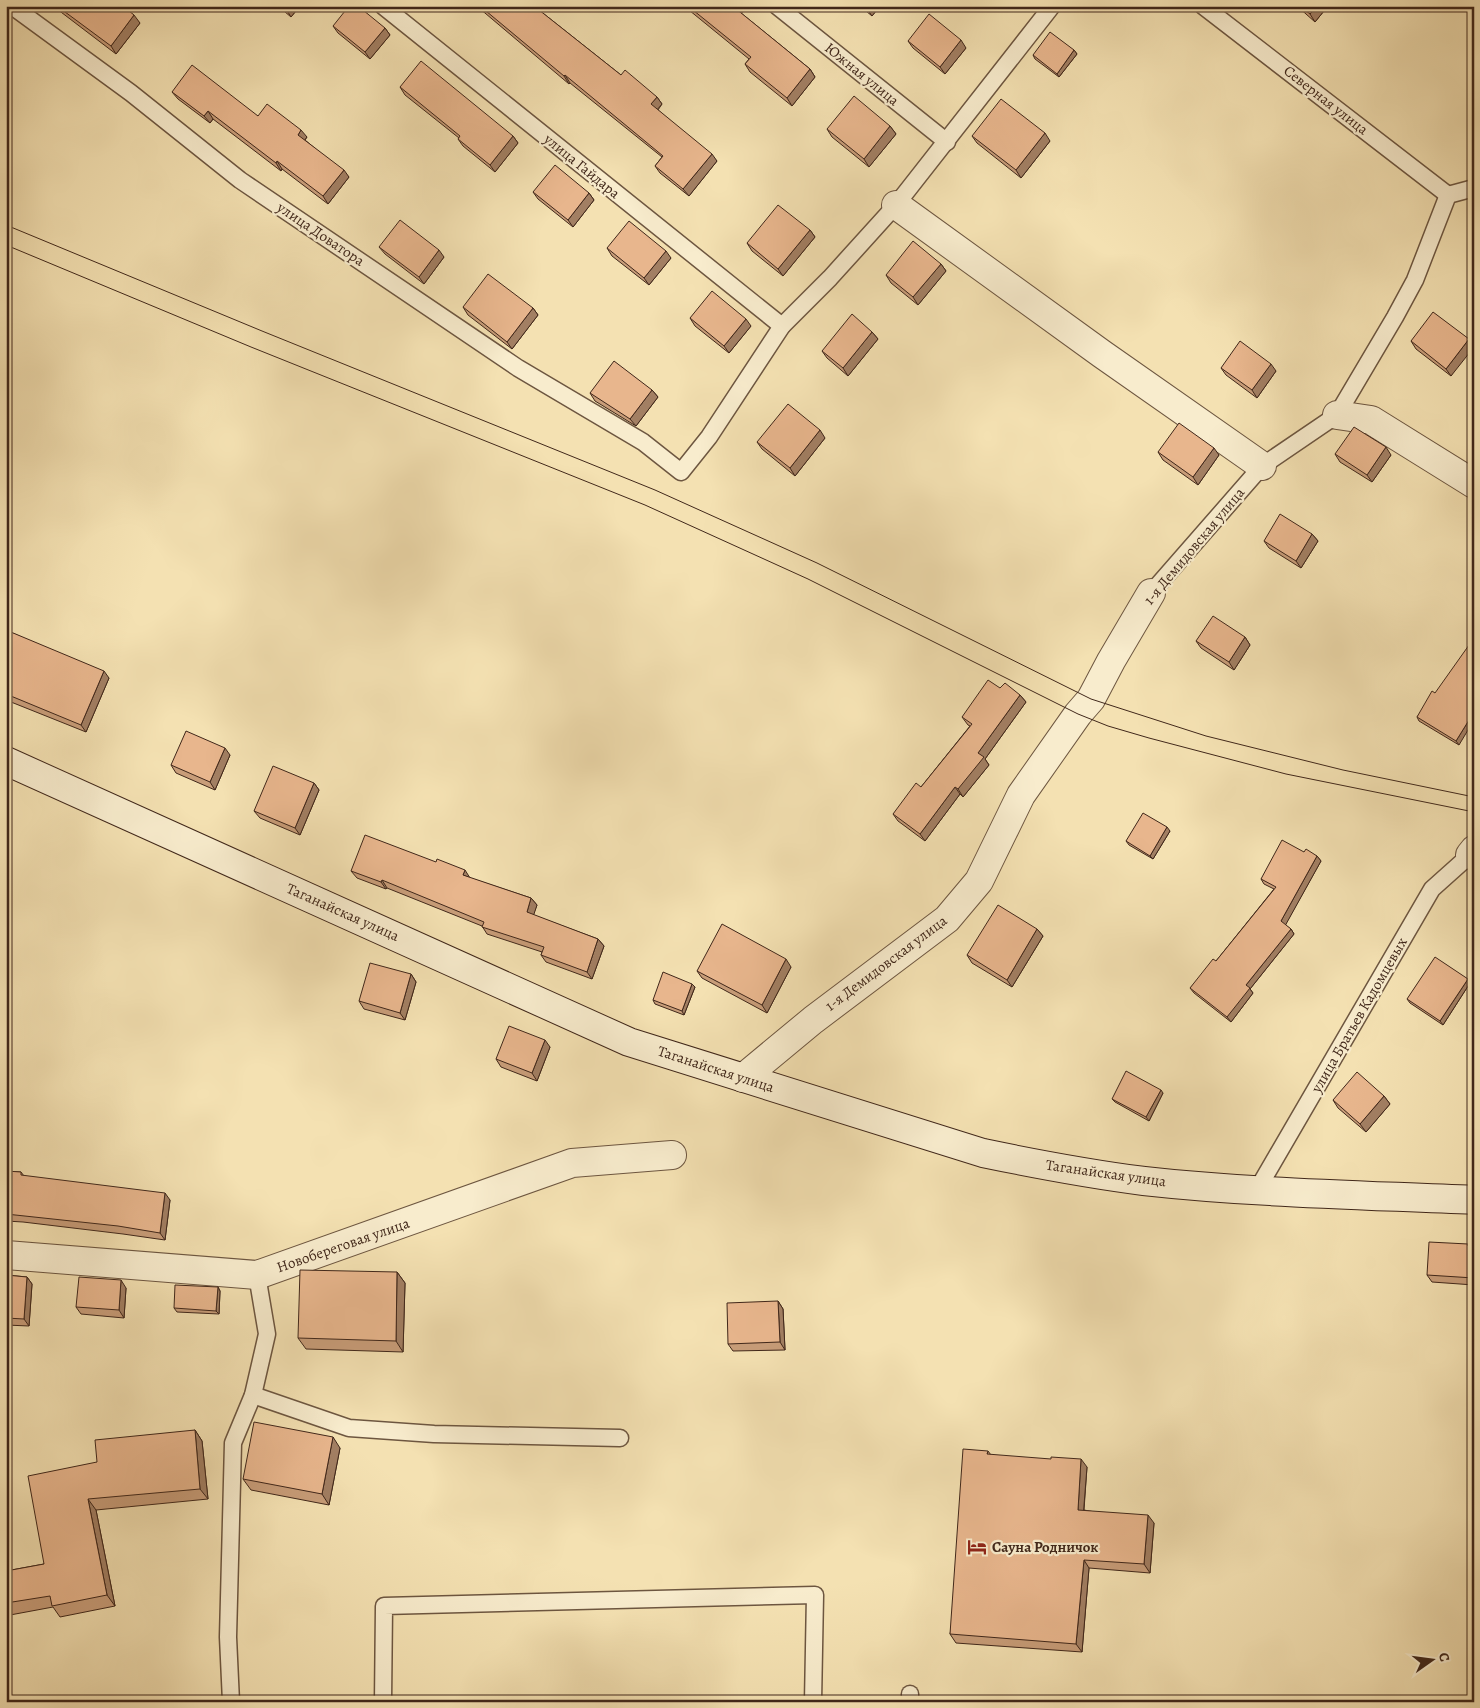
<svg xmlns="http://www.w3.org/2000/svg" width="1480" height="1708" viewBox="0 0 1480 1708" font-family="Alegreya,serif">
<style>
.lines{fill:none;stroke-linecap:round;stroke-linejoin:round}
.lane-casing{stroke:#6d5640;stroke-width:19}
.street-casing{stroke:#6d5640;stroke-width:30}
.secondary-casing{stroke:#40271a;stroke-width:30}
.lane{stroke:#f8eccd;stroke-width:16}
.street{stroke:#f8eccd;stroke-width:28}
.secondary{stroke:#f8eccd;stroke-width:28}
.tram{stroke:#40271a;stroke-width:1}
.wall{fill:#c89d79;stroke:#40271a}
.shaded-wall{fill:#a27f63;stroke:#40271a}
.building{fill:#e8b68d;stroke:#40271a}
.labels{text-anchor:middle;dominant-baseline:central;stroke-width:4.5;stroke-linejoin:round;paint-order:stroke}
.street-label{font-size:15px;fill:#40271a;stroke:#f8eccd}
.poi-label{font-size:15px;font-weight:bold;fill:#40271a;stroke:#f8eccd;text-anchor:start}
</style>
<rect width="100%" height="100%" fill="#f4e1b2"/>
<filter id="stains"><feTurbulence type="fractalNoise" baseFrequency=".004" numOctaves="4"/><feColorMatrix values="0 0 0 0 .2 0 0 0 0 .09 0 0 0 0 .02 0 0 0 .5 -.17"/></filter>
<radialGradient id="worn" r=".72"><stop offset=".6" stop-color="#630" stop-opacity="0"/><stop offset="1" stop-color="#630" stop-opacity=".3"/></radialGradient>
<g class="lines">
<g class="lane-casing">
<g id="lane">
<polyline points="12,6 131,93 240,180 518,368 643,442 681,472 709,437 782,326 830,278 896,205 1052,6"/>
<polyline points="383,6 782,326"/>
<polyline points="777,6 947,142"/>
<polyline points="1203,6 1448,195"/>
<polyline points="1151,593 1262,466 1337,415 1395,317 1415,280 1448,195 1474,188"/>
<polyline points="1257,1190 1432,889 1470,855"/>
<polyline points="253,1395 349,1428 434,1434 620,1438"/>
<polyline points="910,1694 910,1702"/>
<polyline points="231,1702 228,1637 233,1443 253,1395 267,1334 257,1275"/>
<polyline points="383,1702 384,1606 815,1595 813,1702"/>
</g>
</g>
<g class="street-casing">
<g id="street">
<polyline points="896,205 1102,354 1262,466"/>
<polyline points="1337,415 1371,420 1474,484"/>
<polyline points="1470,855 1474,850"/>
<polyline points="743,1078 813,1020 947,919 979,881 1021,795 1078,714 1091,699 1111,661 1151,593"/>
<polyline points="6,1255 257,1275 572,1163 672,1155"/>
</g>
</g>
<g class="secondary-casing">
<path id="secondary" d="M6 761 629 1042 983 1153C1036 1164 1090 1174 1144 1181 1253 1193 1364 1195 1474 1200"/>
</g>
<use href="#lane" class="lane"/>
<use href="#street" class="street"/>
<use href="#secondary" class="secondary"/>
<g class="tram">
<polyline points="6,225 262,331 655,490 817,563 1091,699 1206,736 1343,770 1474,797"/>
<polyline points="6,245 251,347 645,505 808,579 1078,714 1108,726 1149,738 1286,774 1474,812"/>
</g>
</g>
<g class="wall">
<polygon points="53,6 123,6 140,23 116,54"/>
<polygon points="278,6 300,6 291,17"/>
<polygon points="478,6 534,6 621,75 657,97 662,104 658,110 717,161 689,196 660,173 655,166 662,157 570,83 569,84 479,8"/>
<polygon points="684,6 744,6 745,9 741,13 810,69 815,77 792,106 750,72 745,64 749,59"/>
<polygon points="860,6 880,6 872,16"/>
<polygon points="1297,6 1328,6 1315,22"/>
<polygon points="333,26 385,28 390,35 370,59 338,33"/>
<polygon points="908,41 966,48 945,74 913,48"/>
<polygon points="1074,50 1077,54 1059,77 1035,59 1033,55"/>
<polygon points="400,87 513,136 518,143 495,172 463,146 458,139 459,138 405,95"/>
<polygon points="172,92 258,116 307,137 305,140 349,177 328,204 282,169 281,171 213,119 210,123 178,99"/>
<polygon points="890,126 896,134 869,167 832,137 827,129"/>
<polygon points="972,136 1050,141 1021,178 977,143"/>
<polygon points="533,192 589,193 594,200 573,227 538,199"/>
<polygon points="810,230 815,237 783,276 752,251 747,243"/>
<polygon points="379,247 444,257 424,284 385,254"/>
<polygon points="607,248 671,258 649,285 612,256"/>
<polygon points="941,264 946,271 918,305 891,283 886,275"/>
<polygon points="463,307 533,308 538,315 512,349 468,315"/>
<polygon points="690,318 751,326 729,353 695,326"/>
<polygon points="872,332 878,339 848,376 827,358 822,351"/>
<polygon points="1469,339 1451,376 1416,349 1411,341"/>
<polygon points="1221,368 1276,371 1257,398 1226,375"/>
<polygon points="652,390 658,397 636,426 595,401 590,393"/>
<polygon points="825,438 795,476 762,449 757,442"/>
<polygon points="1158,452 1219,455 1198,485 1163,460"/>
<polygon points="1335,454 1391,455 1372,482 1340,462"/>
<polygon points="1312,534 1318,541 1301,568 1269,548 1264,541"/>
<polygon points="6,630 109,678 86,732 6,700"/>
<polygon points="1245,637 1250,645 1234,670 1201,648 1196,641"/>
<polygon points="1000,688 1020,695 1026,702 985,759 989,765 963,797 960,794 925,841 898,821 893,814 921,787 970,726 968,725 962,717"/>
<polygon points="1435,693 1459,745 1419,721 1417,717"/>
<polygon points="230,755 215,790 176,773 171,765"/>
<polygon points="314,783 319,790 300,835 260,818 254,811"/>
<polygon points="1170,831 1153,859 1129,845 1126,841"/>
<polygon points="1304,852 1317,856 1321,861 1285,925 1291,929 1294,934 1250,989 1253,993 1231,1022 1194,993 1190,988 1216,961 1274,889 1264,884 1261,879"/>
<polygon points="351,871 470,878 531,898 537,905 533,915 598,939 604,946 592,979 546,962 541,955 542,952 487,934 482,926 387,888 386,889 357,878"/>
<polygon points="1037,929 1043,936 1012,987 972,963 967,955"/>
<polygon points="791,967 767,1013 702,978 697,971"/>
<polygon points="411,974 416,982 405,1020 364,1009 359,1001"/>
<polygon points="1468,979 1470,983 1443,1025 1410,1003 1407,999"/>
<polygon points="692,984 695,987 684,1015 655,1004 653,1000"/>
<polygon points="550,1047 537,1081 501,1067 496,1059"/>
<polygon points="1163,1093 1149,1121 1115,1102 1112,1099"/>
<polygon points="1384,1096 1390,1104 1366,1132 1338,1108 1333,1100"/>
<polygon points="6,1171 21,1172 24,1176 170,1200 165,1240 123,1234 23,1222 6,1221"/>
<polygon points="1469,1246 1474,1246 1474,1285 1432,1282 1427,1275"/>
<polygon points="397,1272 405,1283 403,1352 306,1349 298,1338"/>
<polygon points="6,1275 27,1277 32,1284 29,1326 6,1325"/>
<polygon points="218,1287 220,1291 219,1314 177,1312 174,1308"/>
<polygon points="126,1288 124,1318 81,1314 76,1307"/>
<polygon points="778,1301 783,1309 785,1350 733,1351 728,1344"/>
<polygon points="195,1430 202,1441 208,1499 96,1510 115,1606 60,1617 53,1607 10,1615 6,1609 6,1571 44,1564 97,1462"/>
<polygon points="340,1448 329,1505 251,1490 243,1479"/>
<polygon points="988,1451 991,1455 1087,1467 1084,1510 1154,1523 1150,1573 1089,1568 1082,1652 956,1643 950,1634"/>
</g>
<g class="shaded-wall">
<polygon points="288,6 300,6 291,17 286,9"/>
<polygon points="736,6 744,6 745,9 740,15 735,8"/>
<polygon points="869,6 880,6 872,16 867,9"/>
<polygon points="1317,6 1328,6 1315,22 1310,14"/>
<polygon points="134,15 140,23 116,54 111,46"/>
<polygon points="385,28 390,35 370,59 365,52"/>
<polygon points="961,40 966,48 945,74 940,67"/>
<polygon points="1074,50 1077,54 1059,77 1057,74"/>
<polygon points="810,69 815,77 792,106 787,98"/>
<polygon points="565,75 570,83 569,84 564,76"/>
<polygon points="657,97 662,104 656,111 651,104"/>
<polygon points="208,111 213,119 210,123 204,116"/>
<polygon points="890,126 896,134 869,167 864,159"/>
<polygon points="301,130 307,137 303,142 298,135"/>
<polygon points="1045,133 1050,141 1021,178 1016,170"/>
<polygon points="513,136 518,143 495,172 490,165"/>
<polygon points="712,154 717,161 689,196 683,189"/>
<polygon points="277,161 282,169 281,171 276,163"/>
<polygon points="344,170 349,177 328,204 323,196"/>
<polygon points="589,193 594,200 573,227 568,220"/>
<polygon points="810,230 815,237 783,276 778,269"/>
<polygon points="439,250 444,257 424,284 419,277"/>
<polygon points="666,251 671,258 649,285 644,278"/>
<polygon points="941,264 946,271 918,305 913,297"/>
<polygon points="533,308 538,315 512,349 507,342"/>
<polygon points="746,319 751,326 729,353 724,346"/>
<polygon points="872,332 878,339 848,376 843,368"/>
<polygon points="1469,339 1474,347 1451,376 1446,369"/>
<polygon points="1271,364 1276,371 1257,398 1252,390"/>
<polygon points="652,390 658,397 636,426 630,419"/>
<polygon points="820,430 825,438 795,476 790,468"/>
<polygon points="1386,447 1391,455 1372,482 1367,475"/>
<polygon points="1214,448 1219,455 1198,485 1193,477"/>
<polygon points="1312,534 1318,541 1301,568 1296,561"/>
<polygon points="1245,637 1250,645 1234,670 1229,662"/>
<polygon points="104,671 109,678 86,732 81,725"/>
<polygon points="1020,695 1026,702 985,759 989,765 963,797 958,789 978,753"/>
<polygon points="1474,712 1474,720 1459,745 1456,741"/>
<polygon points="225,748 230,755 215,790 210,782"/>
<polygon points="314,783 319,790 300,835 295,828"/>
<polygon points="955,787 960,794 925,841 920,834"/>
<polygon points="1167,827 1170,831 1153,859 1150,856"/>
<polygon points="1317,856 1321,861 1285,926 1281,921"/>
<polygon points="465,870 470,878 463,875"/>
<polygon points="382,880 387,888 386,889 381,882"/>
<polygon points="531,898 537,905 532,920 527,912"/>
<polygon points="1037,929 1043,936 1012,987 1007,980"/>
<polygon points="1291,929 1294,934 1250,989 1253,993 1231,1022 1227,1017 1246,985"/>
<polygon points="598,939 604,946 592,979 587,972"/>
<polygon points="786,959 791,967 767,1013 762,1005"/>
<polygon points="411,974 416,982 405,1020 400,1013"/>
<polygon points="1468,979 1470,983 1443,1025 1440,1021"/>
<polygon points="692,984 695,987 684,1015 682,1011"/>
<polygon points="545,1040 550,1047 537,1081 532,1073"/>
<polygon points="1161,1090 1163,1093 1149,1121 1146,1117"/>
<polygon points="1384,1096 1390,1104 1366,1132 1360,1124"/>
<polygon points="165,1193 170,1200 165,1240 160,1233"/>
<polygon points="397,1272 405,1283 403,1352 396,1341"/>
<polygon points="27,1277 32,1284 29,1326 24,1319"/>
<polygon points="121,1280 126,1288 124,1318 119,1310"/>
<polygon points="218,1287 220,1291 219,1314 216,1311"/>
<polygon points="778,1301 783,1309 785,1350 780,1342"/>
<polygon points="195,1430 202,1441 208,1499 200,1489"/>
<polygon points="333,1437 340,1448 329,1505 322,1494"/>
<polygon points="1081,1459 1087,1467 1083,1518 1078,1510"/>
<polygon points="88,1499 96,1510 115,1606 107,1595"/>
<polygon points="1148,1515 1154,1523 1150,1573 1144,1564"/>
<polygon points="1084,1560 1089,1568 1082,1652 1076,1644"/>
</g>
<g class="building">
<polygon points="57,6 123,6 134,15 111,46"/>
<polygon points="282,6 288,6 286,9"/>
<polygon points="349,6 358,6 385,28 365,52 333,26"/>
<polygon points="480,6 534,6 621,75 625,70 657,97 651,104 712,154 683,189 655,166 663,156 565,75 564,76"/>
<polygon points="688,6 736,6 735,8 810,69 787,98 745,64 751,57"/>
<polygon points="1300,6 1317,6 1310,14"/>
<polygon points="929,14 961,40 940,67 908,41"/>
<polygon points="1050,32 1074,50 1057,74 1033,55"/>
<polygon points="421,61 513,136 490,165 458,139 460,136 400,87"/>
<polygon points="192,65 258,116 267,104 301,130 298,135 344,170 323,196 277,161 276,163 208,111 204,116 172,92"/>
<polygon points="854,96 890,126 864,159 827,129"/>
<polygon points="1001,99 1045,133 1016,170 972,136"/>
<polygon points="555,165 589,193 568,220 533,192"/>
<polygon points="778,205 810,230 778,269 747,243"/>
<polygon points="400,220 439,250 419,277 379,247"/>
<polygon points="629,221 666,251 644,278 607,248"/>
<polygon points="913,241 941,264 913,297 886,275"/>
<polygon points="488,274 533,308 507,342 463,307"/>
<polygon points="712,291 746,319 724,346 690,318"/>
<polygon points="1433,312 1469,339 1446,369 1411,341"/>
<polygon points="852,314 872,332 843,368 822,351"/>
<polygon points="1240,341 1271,364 1252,390 1221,368"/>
<polygon points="614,361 652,390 630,419 590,393"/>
<polygon points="788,404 820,430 790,468 757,442"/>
<polygon points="1179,423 1214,448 1193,477 1158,452"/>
<polygon points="1354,427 1386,447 1367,475 1335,454"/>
<polygon points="1280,514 1312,534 1296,561 1264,541"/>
<polygon points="1213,616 1245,637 1229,662 1196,641"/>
<polygon points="6,630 104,671 81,725 6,694"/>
<polygon points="1474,638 1474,712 1456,741 1417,717 1432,691 1435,693"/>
<polygon points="988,680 1000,688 1005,683 1020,695 978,753 984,757 958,789 955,787 920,834 893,814 916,783 921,787 972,724 962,717"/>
<polygon points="186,731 225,748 210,782 171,765"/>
<polygon points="273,766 314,783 295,828 254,811"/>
<polygon points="1143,813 1167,827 1150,856 1126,841"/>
<polygon points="365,835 436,862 437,859 465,870 463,875 531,898 527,912 598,939 587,972 541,955 544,947 482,927 484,922 382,880 381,882 351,871"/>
<polygon points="1282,840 1304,852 1306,849 1317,856 1281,921 1291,929 1246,985 1250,988 1227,1017 1190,988 1213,959 1216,961 1276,887 1261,879"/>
<polygon points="998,905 1037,929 1007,980 967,955"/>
<polygon points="722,924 786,959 762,1005 697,971"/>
<polygon points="1435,957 1468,979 1440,1021 1407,999"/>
<polygon points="370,963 411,974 400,1013 359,1001"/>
<polygon points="663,972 692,984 682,1011 653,1000"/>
<polygon points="509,1026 545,1040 532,1073 496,1059"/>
<polygon points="1126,1071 1161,1090 1146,1117 1112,1099"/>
<polygon points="1357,1072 1384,1096 1360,1124 1333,1100"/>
<polygon points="6,1171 21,1172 21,1175 165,1193 160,1233 118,1226 6,1214"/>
<polygon points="1429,1242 1468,1244 1468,1246 1474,1246 1474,1278 1427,1275"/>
<polygon points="300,1270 397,1272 396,1341 298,1338"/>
<polygon points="6,1275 27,1277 24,1319 6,1318"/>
<polygon points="79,1277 121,1280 119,1310 76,1307"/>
<polygon points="175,1285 218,1287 216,1311 174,1308"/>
<polygon points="778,1301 780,1342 728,1344 727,1303"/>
<polygon points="254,1422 333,1437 322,1494 243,1479"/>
<polygon points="195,1430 200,1489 88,1499 107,1595 52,1606 50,1596 6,1603 6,1571 44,1564 28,1476 97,1462 95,1440"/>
<polygon points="963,1449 988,1451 987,1454 1051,1459 1051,1457 1081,1459 1078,1510 1148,1515 1144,1564 1084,1560 1076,1644 950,1634"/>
</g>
<defs>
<g id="hotel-bare" transform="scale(1.5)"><path d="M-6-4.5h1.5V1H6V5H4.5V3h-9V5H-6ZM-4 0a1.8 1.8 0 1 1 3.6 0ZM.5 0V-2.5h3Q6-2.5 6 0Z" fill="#8f2418" stroke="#f8eccd" stroke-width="2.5" paint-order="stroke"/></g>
</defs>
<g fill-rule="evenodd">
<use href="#hotel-bare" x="977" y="1547"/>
</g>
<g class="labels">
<g class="street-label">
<text transform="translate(862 74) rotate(39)">Южная улица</text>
<text transform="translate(1326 100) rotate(38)">Северная улица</text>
<text transform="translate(582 166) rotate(39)">улица Гайдара</text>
<text transform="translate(321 234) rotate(34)">улица Доватора</text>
<text transform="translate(1194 546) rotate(-50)">1-я Демидовская улица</text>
<text transform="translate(343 912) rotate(24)">Таганайская улица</text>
<text transform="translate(886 963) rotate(-37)">1-я Демидовская улица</text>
<text transform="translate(1359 1015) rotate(-60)">улица Братьев Кадомцевых</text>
<text transform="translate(716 1069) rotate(18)">Таганайская улица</text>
<text transform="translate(1106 1173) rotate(8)">Таганайская улица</text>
<text transform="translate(343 1245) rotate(-19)">Новобереговая улица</text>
</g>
<g class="poi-label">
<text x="992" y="1547">Сауна Родничок</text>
</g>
</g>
<rect width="1480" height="1708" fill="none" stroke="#f4e1b2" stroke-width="25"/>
<rect x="8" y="8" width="1465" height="1693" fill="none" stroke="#40271a" stroke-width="2.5"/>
<rect x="12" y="12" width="1455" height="1683" fill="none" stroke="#40271a"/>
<g transform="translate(1432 1660) rotate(76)" stroke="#f8eccd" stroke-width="4" paint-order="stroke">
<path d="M0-4L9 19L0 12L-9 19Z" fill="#40271a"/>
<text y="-8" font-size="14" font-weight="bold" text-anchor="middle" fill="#40271a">С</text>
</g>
<rect width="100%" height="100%" filter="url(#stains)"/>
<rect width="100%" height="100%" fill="url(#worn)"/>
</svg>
